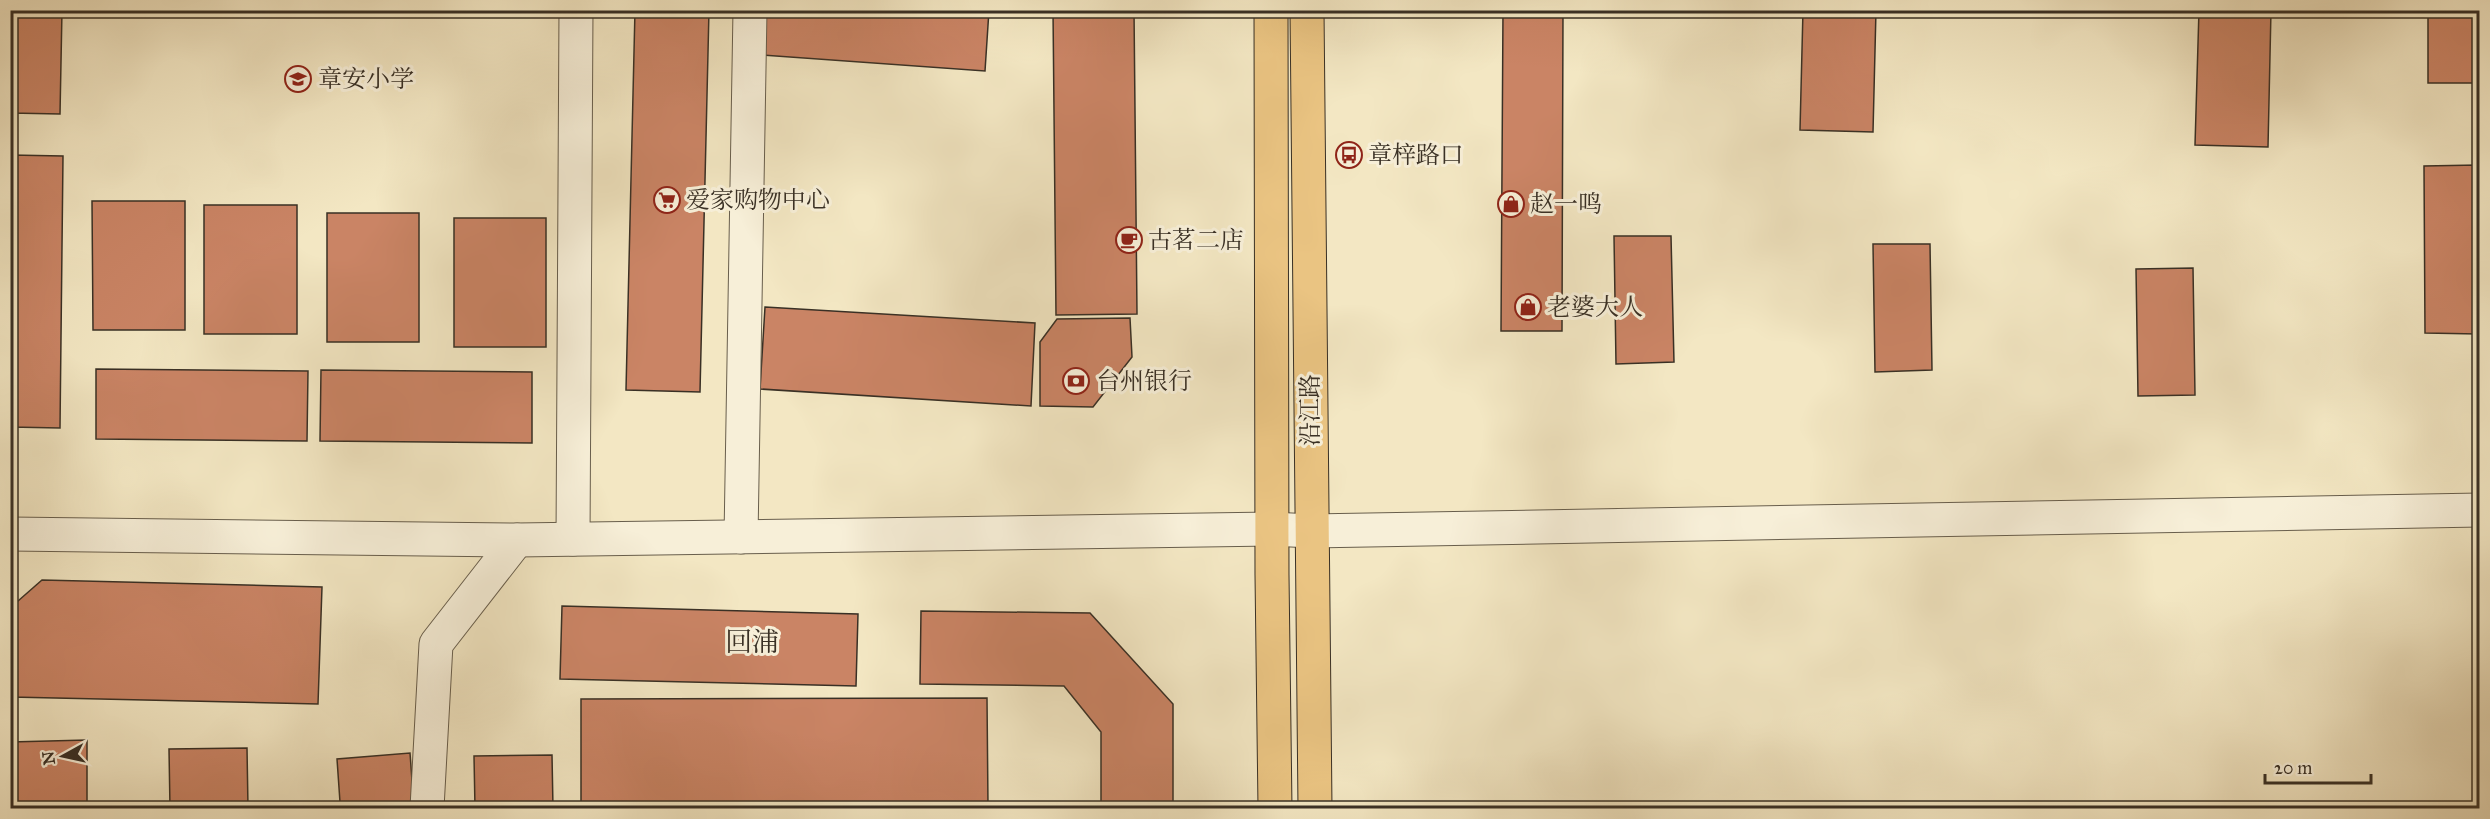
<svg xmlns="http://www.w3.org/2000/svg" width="2490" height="819" font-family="'IM FELL Great Primer','Noto Serif SC',serif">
<rect width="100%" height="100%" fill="#f3e7c3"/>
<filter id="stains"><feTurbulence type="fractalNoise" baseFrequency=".00333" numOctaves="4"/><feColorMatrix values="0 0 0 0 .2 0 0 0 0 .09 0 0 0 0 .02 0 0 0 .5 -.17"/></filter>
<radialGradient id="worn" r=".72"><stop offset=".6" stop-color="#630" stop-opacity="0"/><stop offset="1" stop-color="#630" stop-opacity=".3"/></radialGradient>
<!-- building -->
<g fill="#ca8465" stroke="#393025" stroke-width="1.5">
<path d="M10,10H62L60,114L10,113Z"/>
<path d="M635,10H709L700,392L626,390Z"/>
<path d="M763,10H989L985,71L761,55Z"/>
<path d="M1053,10H1134L1137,314L1056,315Z"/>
<path d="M1503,10H1563L1562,331H1501Z"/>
<path d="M1803,10H1876L1873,132L1800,130Z"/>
<path d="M2199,10H2271L2268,147L2195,145Z"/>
<rect x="2428" y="10" width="52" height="73"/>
<path d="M10,155L63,156L60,428L10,427Z"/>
<path d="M2478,165V334L2425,333L2424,166Z"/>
<path d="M92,201H185V330H93Z"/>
<rect x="204" y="205" width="93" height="129"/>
<rect x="327" y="213" width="92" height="129"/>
<rect x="454" y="218" width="92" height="129"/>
<path d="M1614,236H1671L1674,362L1616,364Z"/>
<path d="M1873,244H1930L1932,370L1875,372Z"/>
<path d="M2193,268L2195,395L2138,396L2136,269Z"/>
<path d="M765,307L1035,323L1031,406L760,389Z"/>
<path d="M1130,318L1132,357L1093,407L1040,406V342L1057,319Z"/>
<path d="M96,369L308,371L307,441L96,439Z"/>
<path d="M321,370L532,372V443L320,441Z"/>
<path d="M42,580L322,587L318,704L11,697L10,608Z"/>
<path d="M562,606L858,614L856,686L560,679Z"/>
<path d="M921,611L1090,613L1173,704V808H1101V732L1064,686L920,684Z"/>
<path d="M987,698L988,806L925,805V808H581V699Z"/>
<path d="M87,740V808H10V742Z"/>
<path d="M247,748L248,808H170L169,749Z"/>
<path d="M410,753L414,808H323V804L340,802L337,759Z"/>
<path d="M552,755L553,808H475L474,756Z"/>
</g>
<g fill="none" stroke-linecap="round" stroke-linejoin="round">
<defs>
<g id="minor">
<path d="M741,537L750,10"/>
<path d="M573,539L576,10"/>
<path d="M427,808L436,644L517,540"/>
</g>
<path id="tertiary" d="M10,534L517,540L1272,529L1311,531L2480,510"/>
<g id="primary">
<path d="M1271,10L1272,575L1275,808"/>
<path d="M1307,10L1315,808"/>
</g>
</defs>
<!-- minor casing -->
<use href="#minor" stroke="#685e4c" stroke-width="35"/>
<!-- tertiary casing -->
<use href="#tertiary" stroke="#685e4c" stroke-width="35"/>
<!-- primary casing -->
<use href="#primary" stroke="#393025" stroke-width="35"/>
<!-- minor -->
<use href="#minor" stroke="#f7efd8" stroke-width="33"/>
<!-- tertiary -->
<use href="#tertiary" stroke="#f7efd8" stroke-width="33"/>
<!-- primary -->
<use href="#primary" stroke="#eac482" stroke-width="33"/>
</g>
<!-- icons -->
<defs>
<symbol id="school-ring" viewBox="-11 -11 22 22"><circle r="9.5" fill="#f7efd8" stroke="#8f2418" stroke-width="1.5"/><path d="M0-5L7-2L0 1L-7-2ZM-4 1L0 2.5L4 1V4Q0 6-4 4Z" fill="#8f2418"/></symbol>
<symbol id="bus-ring" viewBox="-11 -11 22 22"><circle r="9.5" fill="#f7efd8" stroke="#8f2418" stroke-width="1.5"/><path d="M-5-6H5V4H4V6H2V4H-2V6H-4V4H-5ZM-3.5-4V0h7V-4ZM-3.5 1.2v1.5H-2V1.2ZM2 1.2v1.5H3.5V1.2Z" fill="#8f2418"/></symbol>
<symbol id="supermarket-ring" viewBox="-11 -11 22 22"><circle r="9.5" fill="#f7efd8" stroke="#8f2418" stroke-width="1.5"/><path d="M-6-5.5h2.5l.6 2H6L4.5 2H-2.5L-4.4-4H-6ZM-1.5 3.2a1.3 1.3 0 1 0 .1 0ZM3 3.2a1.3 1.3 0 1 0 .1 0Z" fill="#8f2418"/></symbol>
<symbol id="shop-ring" viewBox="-11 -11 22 22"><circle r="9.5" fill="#f7efd8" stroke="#8f2418" stroke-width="1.5"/><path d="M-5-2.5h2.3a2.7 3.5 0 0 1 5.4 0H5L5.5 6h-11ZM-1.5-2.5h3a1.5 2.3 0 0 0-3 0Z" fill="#8f2418"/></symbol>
<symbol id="cafe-ring" viewBox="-11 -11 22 22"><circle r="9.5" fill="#f7efd8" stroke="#8f2418" stroke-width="1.5"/><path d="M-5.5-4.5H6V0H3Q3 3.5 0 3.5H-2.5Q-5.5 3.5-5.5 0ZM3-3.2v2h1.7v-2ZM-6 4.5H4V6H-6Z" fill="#8f2418"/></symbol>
<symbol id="bank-ring" viewBox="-11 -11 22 22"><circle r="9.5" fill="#f7efd8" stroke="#8f2418" stroke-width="1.5"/><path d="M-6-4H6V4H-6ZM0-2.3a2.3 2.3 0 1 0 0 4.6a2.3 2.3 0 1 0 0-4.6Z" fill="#8f2418"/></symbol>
</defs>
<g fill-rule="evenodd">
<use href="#school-ring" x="283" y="64" width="30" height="30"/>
<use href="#bus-ring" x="1334" y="140" width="30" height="30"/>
<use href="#supermarket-ring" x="652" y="185" width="30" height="30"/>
<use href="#shop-ring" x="1496" y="189" width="30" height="30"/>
<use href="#cafe-ring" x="1114" y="225" width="30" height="30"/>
<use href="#shop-ring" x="1513" y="292" width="30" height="30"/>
<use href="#bank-ring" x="1061" y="366" width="30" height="30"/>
</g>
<g text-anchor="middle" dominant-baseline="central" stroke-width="6" stroke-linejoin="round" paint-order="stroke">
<!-- poi labels -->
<g font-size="24" fill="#393025" stroke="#f7efd8" text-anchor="start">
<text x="318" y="79">章安小学</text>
<text x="1368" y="155">章梓路口</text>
<text x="686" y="200">爱家购物中心</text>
<text x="1530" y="204">赵一鸣</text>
<text x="1148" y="240">古茗二店</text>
<text x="1547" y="307">老婆大人</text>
<text x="1096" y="381">台州银行</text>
</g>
<!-- street labels -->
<g font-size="24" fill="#393025" stroke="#f7efd8">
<text transform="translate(1310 410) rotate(-90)">沿江路</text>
</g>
<!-- quarter labels -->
<g font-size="27" fill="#393025" stroke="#f7efd8">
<text x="752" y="641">回浦</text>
</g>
</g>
<!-- margin -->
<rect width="2490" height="819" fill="none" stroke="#f3e7c3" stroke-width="36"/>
<rect x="12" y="12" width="2466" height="795" fill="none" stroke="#393025" stroke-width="3"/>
<rect x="18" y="18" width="2454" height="783" fill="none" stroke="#393025" stroke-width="1.5"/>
<!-- north arrow -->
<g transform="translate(63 756) rotate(262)" stroke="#f7efd8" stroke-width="4.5" paint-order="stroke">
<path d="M0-4.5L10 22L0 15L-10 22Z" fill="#393025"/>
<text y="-9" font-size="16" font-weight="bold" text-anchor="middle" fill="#393025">N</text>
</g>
<!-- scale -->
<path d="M2265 774v9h106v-9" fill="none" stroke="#393025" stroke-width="3"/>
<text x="2274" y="774" font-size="18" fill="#393025" stroke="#f7efd8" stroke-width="4.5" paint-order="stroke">20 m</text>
<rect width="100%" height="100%" filter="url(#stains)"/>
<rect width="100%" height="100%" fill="url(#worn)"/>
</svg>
